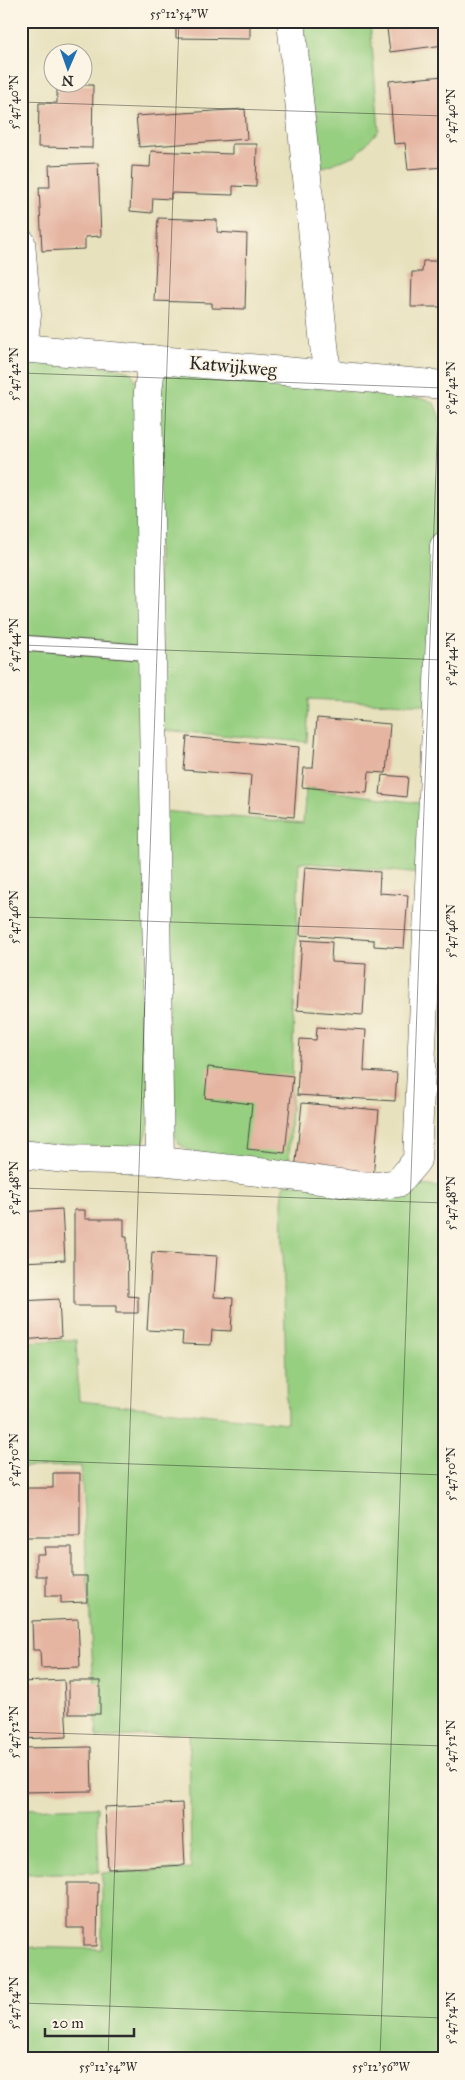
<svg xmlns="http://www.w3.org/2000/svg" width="465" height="2080" font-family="'IM FELL Great Primer',serif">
<rect width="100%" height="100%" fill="#fcf5e5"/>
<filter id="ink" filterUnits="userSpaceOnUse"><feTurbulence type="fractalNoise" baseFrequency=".02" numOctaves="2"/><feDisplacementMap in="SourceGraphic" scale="10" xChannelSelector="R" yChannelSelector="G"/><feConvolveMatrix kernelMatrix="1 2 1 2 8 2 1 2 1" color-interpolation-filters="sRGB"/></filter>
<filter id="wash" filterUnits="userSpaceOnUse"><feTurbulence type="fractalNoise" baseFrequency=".0096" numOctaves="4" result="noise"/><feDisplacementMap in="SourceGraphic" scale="20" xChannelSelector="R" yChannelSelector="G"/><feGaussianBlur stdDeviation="1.12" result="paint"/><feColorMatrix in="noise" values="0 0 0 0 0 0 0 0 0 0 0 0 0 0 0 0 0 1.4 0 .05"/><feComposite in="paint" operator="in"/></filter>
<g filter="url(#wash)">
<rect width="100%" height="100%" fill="#e7e1bd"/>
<!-- green -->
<g fill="#97cf81" stroke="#617d56">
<path d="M299,21H370L379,130L356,155L316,170Z"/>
<path d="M21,359L115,368L131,372L139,387L149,1126L144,1142L133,1148L21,1143Z"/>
<path d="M176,373L426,399L434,403L440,418L427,705L309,699L307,742L160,730L156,382L166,374Z"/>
<path d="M306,788L427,804L421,874L299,862L289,1167L192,1152L179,1144L172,1132L161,811L303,823Z"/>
<path d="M410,1183L444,1188V2059H21V1947L102,1949V1873L191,1869L189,1733L97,1738L81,1466L21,1467V1342L76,1340L79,1401L287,1423L282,1202L284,1184Z"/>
<path d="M97,1807L99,1872L21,1874V1809Z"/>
</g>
<g id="blocks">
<!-- building -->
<g fill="#e5b5a2">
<path d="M176,21H250V39L176,38Z"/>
<path d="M386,21H444V45L390,52Z"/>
<path d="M444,76V167L408,170L405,143L394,144L389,81Z"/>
<path d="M57,85H93L92,148L38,147L39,103H57Z"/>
<path d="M245,109L247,139L139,147L136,116Z"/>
<path d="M232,144H257L256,187L233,186V195L171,193V199L153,198L152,213L130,211L132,166L150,167L151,151L232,154Z"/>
<path d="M98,163L101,236L85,237V249L42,251L39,187H50L49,165Z"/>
<path d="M158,218L217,220V232L247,234L245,309L212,308V303L154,301Z"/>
<path d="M423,261H444V307H411L412,272H422Z"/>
<path d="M317,718L390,724L386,773L369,772L367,793L302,787L304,768H313Z"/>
<path d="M187,737L299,747L294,817L248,813L251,775L184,770Z"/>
<path d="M382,775L408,777L406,797L380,794Z"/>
<path d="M305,867L380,872L379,893L408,895L404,948L374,946V940L300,935Z"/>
<path d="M302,940L332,942L331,962L366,964L363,1015L297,1010Z"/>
<path d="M317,1027L366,1030L364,1071L397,1073L395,1101L297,1095L300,1039L316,1040Z"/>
<path d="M208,1067L293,1076L285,1153L247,1149L252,1104L205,1098Z"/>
<path d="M302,1103L379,1110L373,1178L295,1171Z"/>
<path d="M62,1209L65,1260L21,1262V1212Z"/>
<path d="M74,1210H85V1219H124V1237H127L128,1296L138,1297V1313H116V1306H74Z"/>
<path d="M152,1252L217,1256L214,1297L233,1298L231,1331L212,1330L211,1345L182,1344L183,1332L147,1330Z"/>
<path d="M59,1299L61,1337L21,1340V1301Z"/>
<path d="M53,1473H80V1537H21V1488H53Z"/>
<path d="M44,1547H72V1576H87V1602L61,1603V1596H46V1576H36V1554H45Z"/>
<path d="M78,1619L80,1667L41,1668L40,1650H33L32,1621Z"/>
<path d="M64,1680L67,1737L21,1739V1682Z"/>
<rect x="69" y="1681" width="31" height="33"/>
<path d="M91,1747L92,1791L21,1792V1748Z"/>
<path d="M182,1803L185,1865L108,1869L105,1807Z"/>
<path d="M67,1883H98L97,1946H84V1928H67Z"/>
</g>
</g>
</g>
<g filter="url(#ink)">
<use href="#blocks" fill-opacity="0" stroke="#474641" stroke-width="1"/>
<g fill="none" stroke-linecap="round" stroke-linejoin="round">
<defs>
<path id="lane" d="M21,643L152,653"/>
<g id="street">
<path d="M291,21L327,374"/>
<path d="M21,242L27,315L23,348"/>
<path d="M21,348L444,385"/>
<path d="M152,359L148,392L160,1161"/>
<path d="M21,1154L66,1159L160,1161L268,1173L369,1187L398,1183L417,1160L444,546"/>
</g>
</defs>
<!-- lane casing -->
<use href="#lane" stroke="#474641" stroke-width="17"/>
<!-- street casing -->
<use href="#street" stroke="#474641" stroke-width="29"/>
<!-- lane -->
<use href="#lane" stroke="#fff" stroke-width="15"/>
<!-- street -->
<use href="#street" stroke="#fff" stroke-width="28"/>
</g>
</g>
<!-- ticks -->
<path fill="none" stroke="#2b2b2b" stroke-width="1" stroke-opacity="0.45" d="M21,102L444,116M21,373L444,388M21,645L444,660M21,917L444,931M21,1188L444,1203M21,1460L444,1475M21,1732L444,1746M21,2003L444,2018M108,2059L179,21M380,2059L444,242"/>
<g text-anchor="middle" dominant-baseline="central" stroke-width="4" stroke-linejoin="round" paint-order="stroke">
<!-- street labels -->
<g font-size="19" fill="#2b2b2b" stroke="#fcf5e5">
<text transform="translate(233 366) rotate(5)">Katwijkweg</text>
</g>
</g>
<!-- margin -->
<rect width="465" height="2080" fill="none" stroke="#fcf5e5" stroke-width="55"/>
<!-- north arrow -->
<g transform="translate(68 68) rotate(182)"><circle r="24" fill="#fcf5e5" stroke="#a8a49b"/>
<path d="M0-4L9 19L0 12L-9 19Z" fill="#1f6fb2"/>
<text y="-8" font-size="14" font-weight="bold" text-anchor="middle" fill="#2b2b2b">N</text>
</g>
<!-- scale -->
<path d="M45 2028v8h89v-8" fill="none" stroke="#2b2b2b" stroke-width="2.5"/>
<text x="52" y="2028" font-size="15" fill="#2b2b2b" stroke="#fcf5e5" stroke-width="4" paint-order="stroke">20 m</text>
<rect x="28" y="28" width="410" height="2024" fill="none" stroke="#2b2b2b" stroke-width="2"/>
<g font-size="12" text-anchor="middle" fill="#2b2b2b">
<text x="179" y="18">55°12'54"W</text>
<text transform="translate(14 102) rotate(-90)" y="4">5°47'40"N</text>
<text transform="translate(451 116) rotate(-90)" y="4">5°47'40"N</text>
<text transform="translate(14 374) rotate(-90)" y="4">5°47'42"N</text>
<text transform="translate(451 388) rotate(-90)" y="4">5°47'42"N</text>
<text transform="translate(14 645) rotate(-90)" y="4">5°47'44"N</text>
<text transform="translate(451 659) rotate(-90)" y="4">5°47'44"N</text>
<text transform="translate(14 917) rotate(-90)" y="4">5°47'46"N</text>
<text transform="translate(451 931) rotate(-90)" y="4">5°47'46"N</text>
<text transform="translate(14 1188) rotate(-90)" y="4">5°47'48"N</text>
<text transform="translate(451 1203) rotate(-90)" y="4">5°47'48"N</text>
<text transform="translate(14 1460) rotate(-90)" y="4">5°47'50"N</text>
<text transform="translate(451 1474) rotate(-90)" y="4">5°47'50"N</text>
<text transform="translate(14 1732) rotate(-90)" y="4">5°47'52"N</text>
<text transform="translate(451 1746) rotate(-90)" y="4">5°47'52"N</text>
<text transform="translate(14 2003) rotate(-90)" y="4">5°47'54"N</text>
<text transform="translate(451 2018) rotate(-90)" y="4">5°47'54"N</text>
<text x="108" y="2071">55°12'54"W</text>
<text x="381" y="2071">55°12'56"W</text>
</g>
</svg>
